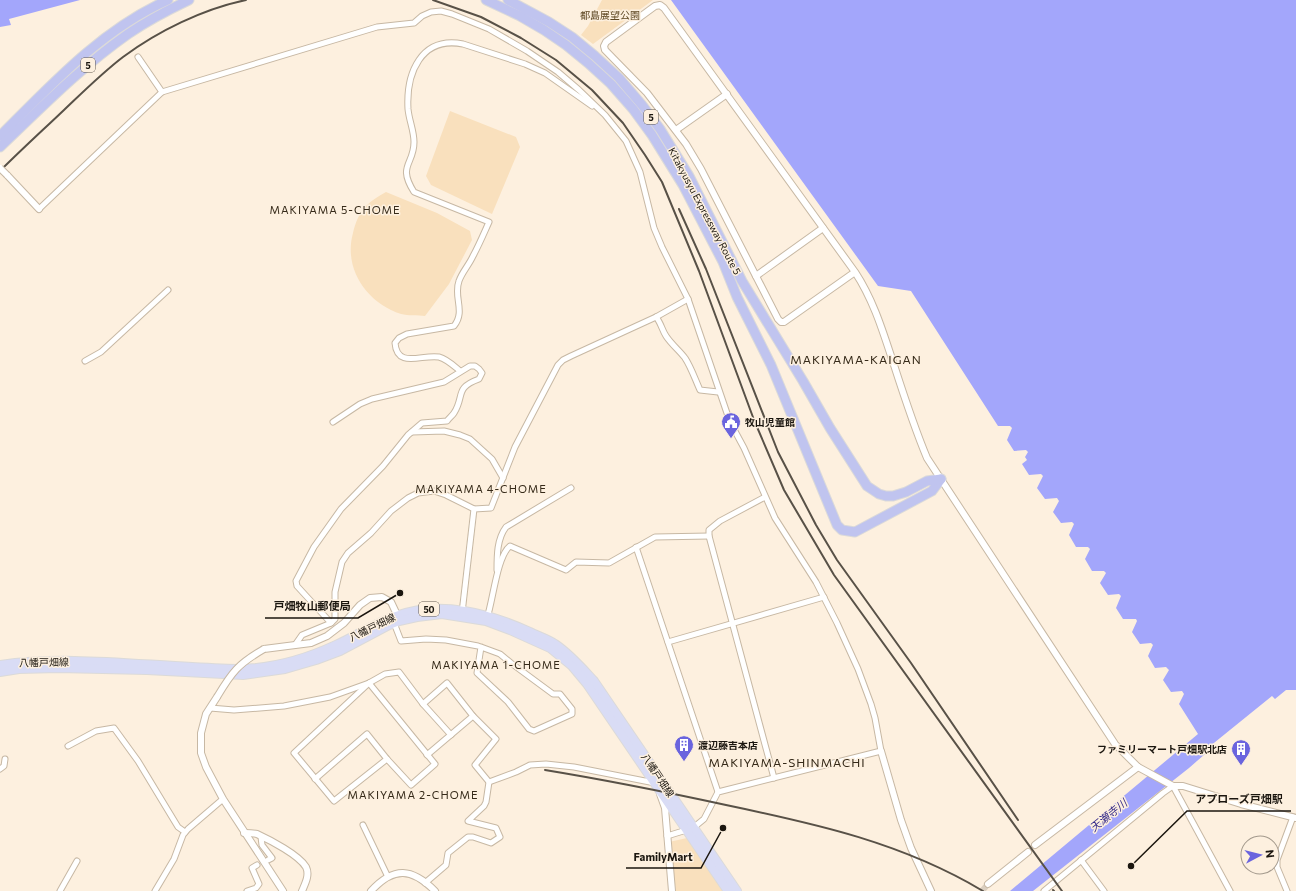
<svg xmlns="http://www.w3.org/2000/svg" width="1296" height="891" font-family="Commissioner,'Noto Sans JP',sans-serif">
<rect width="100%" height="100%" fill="#fdf0df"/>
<!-- green -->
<g fill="#f9e0bd">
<path d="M602,0H653L593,44L581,35L588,26Z"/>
<path d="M450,111L516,137L520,147L492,214L431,185L426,176Z"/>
<path d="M386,192L437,213L470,231L472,240L449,284L425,316C418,315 408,316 401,314C367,303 343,269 353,233C355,224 359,213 366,206C372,200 379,196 386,192Z"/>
<path d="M687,838L724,891H676L669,842Z"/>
</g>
<!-- water -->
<g fill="#a3a6fb">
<path d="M0,0H80L9,19L11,25L0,27Z"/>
<path d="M671,0H1296V690H1286L1275,699L1272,696L1204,751L1205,754L1189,768L1033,891H1010L1198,734L1179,704L1184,694L1182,691L1171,692L1163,680L1169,670L1166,667L1155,668L1148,656L1153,645L1151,643L1140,644L1132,632L1137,621L1136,619H1123L1116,608L1121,596L1119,594L1108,595L1100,583L1106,573L1104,571H1092L1085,559L1090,549L1088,547H1076L1069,535L1074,524L1072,522L1061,523L1053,512L1059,501L1057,498L1045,499L1037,488L1043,476L1041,474L1029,475L1022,464L1027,460L1025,457L1028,452L1026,450L1014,451L1007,440L1012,428L1010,426H998L911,291L878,286Z"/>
</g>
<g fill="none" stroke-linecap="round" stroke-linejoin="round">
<!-- tertiary-tunnel -->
<path stroke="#dbcfc0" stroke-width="6" stroke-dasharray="6 3" stroke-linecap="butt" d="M982,891L988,884"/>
<defs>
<g id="minor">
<path d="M138,57L162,92"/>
<path d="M39,209L162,92L377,27L414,23L422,16L431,12L441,11L452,14L489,29L527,51L558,72L579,90L605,115L626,141L640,172L654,228L662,247L688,299L730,422L744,448L775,518L816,582L837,623L858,669L871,704L875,718L881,751L718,792L704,819L693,828L667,836"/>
<path d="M656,317C661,323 662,330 666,336C672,345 679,350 685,358C691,367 695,379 700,390L718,392"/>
<path d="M85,361L101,352L168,290"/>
<path d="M460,371C454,366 447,359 439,357C422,354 397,369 395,343L399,338L407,334L454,326C466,311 453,297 459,281C462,272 469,265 473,256C479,245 484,233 489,222L414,192C397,165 414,165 414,142C414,131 409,120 408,109C406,73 421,36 463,44L525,64L545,73L592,106"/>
<path d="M412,432L444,431L460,435L470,439L492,459L503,478"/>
<path d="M765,497L720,521L709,530V536L774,778"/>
<path d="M636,547L718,792"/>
<path d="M497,570C497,555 497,539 506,527L571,488"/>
<path d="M462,613L474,509"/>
<path d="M487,618C493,601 497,556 510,546L566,570L576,562L609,563L655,537L709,536"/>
<path d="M331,623L297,586L296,581L314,547L341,509L383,466L408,435L422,423L447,421C449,418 452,416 454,413C465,396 454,388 479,379L482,373L479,369L475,366H470L444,382L372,399L360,404L333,422"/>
<path d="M394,623L401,641L426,639L446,640L478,646L481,647L500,654L511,663L553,694H560L572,709V714L534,731L529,729L508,702L477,673L481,647"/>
<path d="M668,642L824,597"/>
<path d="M295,645L302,635L331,623L335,619V592L342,562L348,553L371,533L391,511L408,498L418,493L434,491L446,495L474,509L491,508L515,447L558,365L563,360L571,356L656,317L688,299"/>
<path d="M369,683L435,764L411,785L387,759L334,801L294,753Z"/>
<path d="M210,708L234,710L284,706L330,697L369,683L385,674L399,672L423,704"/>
<path d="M451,735L423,704L447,683L473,716"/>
<path d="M68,746L96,731L114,728L138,761L178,827L185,832"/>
<path d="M0,769L4,766L5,759"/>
<path d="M315,779L367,734L387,759"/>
<path d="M489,782L516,772L530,765L546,764L574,767L655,783"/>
<path d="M363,825L388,877"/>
<path d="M261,837L262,845L272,858L268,860"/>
<path d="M1081,860L1104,891"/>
<path d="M425,883L446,865L448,853L468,837H473L491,843L500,837L496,828L468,821L484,806L486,802L489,782L475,765L496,739L473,716L427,755"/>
<path d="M60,891L77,861"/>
<path d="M155,891L174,859L183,835L188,829L223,799"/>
<path d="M247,891L256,888L259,884L252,868L257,865"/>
<path d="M1044,891L1163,793L1173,786L1230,891"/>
<path d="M1287,891L1277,867V860L1293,817"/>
</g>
<g id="tertiary">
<path d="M676,130L727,94"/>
<path d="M7,175L39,209"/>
<path d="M855,272L784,322H781L778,319L701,169L686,144L647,93L605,50L604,46L606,42L655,6L660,5L664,8L855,272C874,301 883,332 894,365C904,396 914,427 927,458L1115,744L1138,767L1173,786H1183L1241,804L1296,818"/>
<path d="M756,276L823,228"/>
<path d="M264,649L311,643L327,636L344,623L360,605L370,598L382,597L391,602L399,619"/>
<path d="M217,697L206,714L201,733V753L206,767L223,799L283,891"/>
<path d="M881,751L901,820L911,848L931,891"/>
<path d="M660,794L665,808L672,891"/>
<path d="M244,833C249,833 253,833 257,834C270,840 299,855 306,867C310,875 305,884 302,891"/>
<path d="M1035,845L1138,767"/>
<path d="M988,884L1028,852"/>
<path d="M371,891C394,866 412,868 435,891"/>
</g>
<g id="primary">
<path d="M0,665C61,656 130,664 192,667C209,668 226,669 242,669C274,668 308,658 336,645C356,636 375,623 396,616C441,600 488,613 530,632C538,636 548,639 555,644C570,654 582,668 594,681L737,891"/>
<path d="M0,672L19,669L58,668L147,670L243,675L285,669L316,660L340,651L389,625L399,621L417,617L442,614L486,621L510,630L550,648L572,666L587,684L728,891"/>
</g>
<g id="motorway">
<path d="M486,0L520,16L544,30L566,45L588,63L611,84L633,109L652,135L683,185L723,262L737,297L771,365L837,525L842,530L855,532L932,491L941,479"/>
<path d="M508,0L549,22L572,37L595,56L619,78L642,105L660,129L689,176L742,281L803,381L830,428L867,486L879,494L886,496H893L906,492L927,481L941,479"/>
<path d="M0,136C51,85 101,30 168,0"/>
<path d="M0,147C41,108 81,67 128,34C147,21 168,10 189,0"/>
</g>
</defs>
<!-- minor casing -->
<use href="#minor" stroke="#c7b8a4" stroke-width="7"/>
<!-- tertiary casing -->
<use href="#tertiary" stroke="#c7b8a4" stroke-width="8"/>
<!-- primary casing -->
<use href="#primary" stroke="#dbdad9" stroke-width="10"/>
<!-- motorway casing -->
<use href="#motorway" stroke="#dbdad9" stroke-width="11"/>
<!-- minor -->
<use href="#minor" stroke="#fff" stroke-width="5"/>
<!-- tertiary -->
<use href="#tertiary" stroke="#fff" stroke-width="6"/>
<!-- primary -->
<use href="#primary" stroke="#d9dcf5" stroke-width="8"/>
<!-- motorway -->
<use href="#motorway" stroke="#c0c4ef" stroke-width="9"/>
<!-- rail -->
<g stroke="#585147" stroke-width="2">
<path d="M433,0L481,17L521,38L556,60L592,90L623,123L645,155L662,182L699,271L754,420L784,490L834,575L1062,891"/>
<path d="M0,171C21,150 43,130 64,110C83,92 102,73 123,57C158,31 203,9 246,0"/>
<path d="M679,209L706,269L778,452L816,525L837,560L911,663L1018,820"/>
<path d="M545,770C606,780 666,792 726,805C817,824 903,843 983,891"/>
<path d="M1053,890L1054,891"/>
</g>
<defs>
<g id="tertiary-bridge">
<path d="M0,168L7,175"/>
<path d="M217,697C232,672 238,664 264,649"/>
</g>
</defs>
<!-- tertiary-bridge casing -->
<use href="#tertiary-bridge" stroke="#c7b8a4" stroke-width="8" stroke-linecap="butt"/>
<!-- tertiary-bridge -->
<use href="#tertiary-bridge" stroke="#fff" stroke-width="6"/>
</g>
<!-- icons -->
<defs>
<symbol id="civic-pin" viewBox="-11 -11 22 30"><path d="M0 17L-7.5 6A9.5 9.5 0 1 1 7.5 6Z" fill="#6a64de" stroke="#fdf0df"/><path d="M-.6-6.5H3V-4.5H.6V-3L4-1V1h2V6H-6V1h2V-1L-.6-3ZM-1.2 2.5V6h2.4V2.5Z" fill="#fff"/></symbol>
<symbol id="building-pin" viewBox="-11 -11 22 30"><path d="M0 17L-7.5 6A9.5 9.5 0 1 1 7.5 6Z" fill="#6a64de" stroke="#fdf0df"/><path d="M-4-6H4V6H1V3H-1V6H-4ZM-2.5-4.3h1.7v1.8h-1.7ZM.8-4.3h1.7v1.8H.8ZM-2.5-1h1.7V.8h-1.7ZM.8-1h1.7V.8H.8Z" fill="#fff"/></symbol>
</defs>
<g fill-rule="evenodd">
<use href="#civic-pin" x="720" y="411" width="22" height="30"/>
<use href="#building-pin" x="673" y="734" width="22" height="30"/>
<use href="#building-pin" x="1230" y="738" width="22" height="30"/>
</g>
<g text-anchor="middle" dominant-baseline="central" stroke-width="3" stroke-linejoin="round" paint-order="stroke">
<!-- shield labels -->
<g fill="#fdf0df" stroke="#5f574d" stroke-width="1">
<rect x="81" y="58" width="14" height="14" rx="3"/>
<rect x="644" y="110" width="14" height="14" rx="3"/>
<rect x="419" y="602" width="20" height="14" rx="3"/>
</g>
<g font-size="9" font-weight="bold" fill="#1b160f">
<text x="88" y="65">5</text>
<text x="651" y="117">5</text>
<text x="429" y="609">50</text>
</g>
<!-- park labels -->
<g font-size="10" fill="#5e4723" stroke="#fdf0df">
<text x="610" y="15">都島展望公園</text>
</g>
<!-- street labels -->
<g font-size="10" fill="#1b160f" stroke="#fdf0df">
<text transform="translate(705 211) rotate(62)">Kitakyusyu Expressway Route 5</text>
<text transform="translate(372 627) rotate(-26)">八幡戸畑線</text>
<text transform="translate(44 662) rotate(-1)">八幡戸畑線</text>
<text transform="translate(658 775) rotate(56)">八幡戸畑線</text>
</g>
<!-- poi labels -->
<g font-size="10" font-weight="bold" fill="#1b160f" stroke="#fdf0df" text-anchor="start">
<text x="745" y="422">牧山児童館</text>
<text x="698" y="745">渡辺藤吉本店</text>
<text x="1227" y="749" text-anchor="end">ファミリーマート戸畑駅北店</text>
</g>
<!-- neighbourhood labels -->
<g font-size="11" letter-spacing="1" fill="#362a19" stroke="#fdf0df">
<text x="335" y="209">MAKIYAMA 5-CHOME</text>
<text x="481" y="488">MAKIYAMA 4-CHOME</text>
<text x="496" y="664">MAKIYAMA 1-CHOME</text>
<text x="413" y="794">MAKIYAMA 2-CHOME</text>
</g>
<!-- water labels -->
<g font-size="11" font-style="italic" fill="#372c8a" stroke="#fdf0df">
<text transform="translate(1108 815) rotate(-39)">天瀬寺川</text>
</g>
<!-- quarter labels -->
<g font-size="12" letter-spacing="1" fill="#362a19" stroke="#fdf0df">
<text x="856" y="359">MAKIYAMA-KAIGAN</text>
<text x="787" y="762">MAKIYAMA-SHINMACHI</text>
</g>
</g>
<!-- callouts -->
<path fill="none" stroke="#1b160f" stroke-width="1.5" d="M400 593L358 618H265M1131 866L1187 811H1291M723 828L701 868H626"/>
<g fill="#1b160f" stroke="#fdf0df" stroke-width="1.5">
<circle cx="400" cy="593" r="4"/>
<circle cx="1131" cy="866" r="4"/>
<circle cx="723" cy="828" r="4"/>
</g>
<g font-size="11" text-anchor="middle" font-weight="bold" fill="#1b160f" stroke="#fdf0df" stroke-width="3" stroke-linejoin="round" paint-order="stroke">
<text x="312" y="610">戸畑牧山郵便局</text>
<text x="1239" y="803">アプローズ戸畑駅</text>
<text x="663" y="861">FamilyMart</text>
</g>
<!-- north arrow -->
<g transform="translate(1260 855) rotate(83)"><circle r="19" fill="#fdf0df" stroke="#a3998c"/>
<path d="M0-3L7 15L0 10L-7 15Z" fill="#6a64de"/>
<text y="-6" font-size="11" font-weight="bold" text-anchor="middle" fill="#1b160f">N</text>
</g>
</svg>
